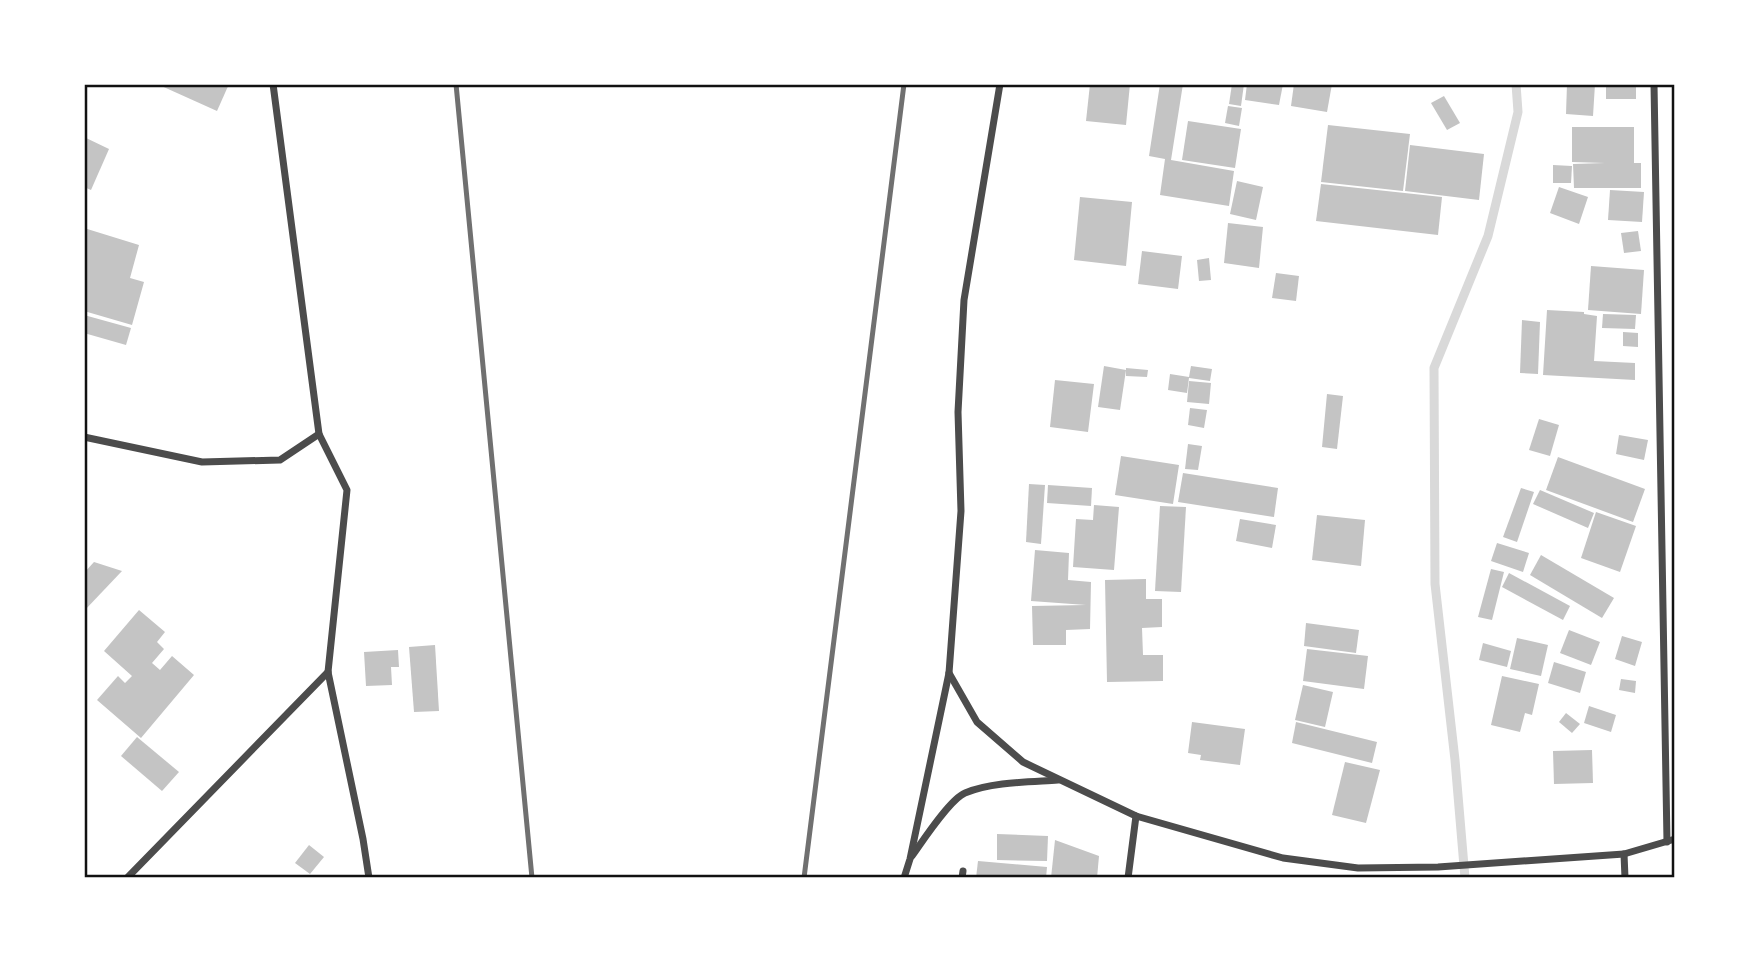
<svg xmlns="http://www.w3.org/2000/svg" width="1759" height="962" font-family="Jost,sans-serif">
<rect width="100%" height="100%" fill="#fff"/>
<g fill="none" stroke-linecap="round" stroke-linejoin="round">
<!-- stream -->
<path stroke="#d9d9d9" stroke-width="9" d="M1465,878L1455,760L1435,584L1434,368L1488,236L1518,112L1516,84"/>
</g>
<!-- building -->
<g fill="#c4c4c4">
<path d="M157,84H229L217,111Z"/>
<path d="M1090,84H1130L1126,125L1086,121Z"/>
<path d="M1160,84H1183L1171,160L1234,171L1229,206L1160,195L1165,159L1149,156Z"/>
<path d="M1232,84H1244L1241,106L1229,104Z"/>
<path d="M1247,84H1283L1279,105L1245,100Z"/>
<path d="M1294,84H1332L1327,112L1291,106Z"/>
<path d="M1567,84H1595L1593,116L1566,114Z"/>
<rect x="1606" y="84" width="30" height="15"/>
<path d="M1444,96L1460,123L1447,130L1431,103Z"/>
<path d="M1228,106L1242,108L1239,126L1225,123Z"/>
<path d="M1188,121L1241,129L1235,168L1182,160Z"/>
<path d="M1328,125L1410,134L1403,191L1321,182Z"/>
<path d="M1572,127H1634V163H1641V188H1574L1573,164L1605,163L1572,162Z"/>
<path d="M84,137L109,149L91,190L84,187Z"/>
<path d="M1410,145L1484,154L1479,200L1405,191Z"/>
<path d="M1553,165L1572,166L1571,183H1553Z"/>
<path d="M1237,181L1263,187L1256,220L1230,214Z"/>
<path d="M1321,184L1442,197L1438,235L1316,221Z"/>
<path d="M1559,187L1588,197L1579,224L1550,213Z"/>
<path d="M1610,190L1644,192L1642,222L1608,220Z"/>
<path d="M1080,197L1132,202L1126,266L1074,260Z"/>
<path d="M1228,223L1263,227L1259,268L1224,263Z"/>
<path d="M84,228L139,245L130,278L144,282L132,325L84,311Z"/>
<path d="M1638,231L1641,251L1624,253L1621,233Z"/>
<path d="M1142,251L1182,256L1178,289L1138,284Z"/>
<path d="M1209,258L1211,280L1199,281L1197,260Z"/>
<path d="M1591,266L1644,270L1641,314L1588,310Z"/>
<path d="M1276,273L1299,276L1296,301L1272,298Z"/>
<path d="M1547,310L1584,312V314L1597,316L1594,361L1635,363V380L1543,375Z"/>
<path d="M1603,314L1636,315L1635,329L1602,328Z"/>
<path d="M84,315L131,328L126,345L84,333Z"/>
<path d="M1522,320L1540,322L1538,374L1520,373Z"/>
<path d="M1623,332L1638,333V347L1623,346Z"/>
<path d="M1104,366L1126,370L1120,410L1098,407Z"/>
<path d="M1191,366L1212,369L1210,381L1189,378L1187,393L1168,390L1170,374L1189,377Z"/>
<path d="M1126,368L1148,370L1147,377L1126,376Z"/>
<path d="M1055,380L1094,384L1088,432L1050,427Z"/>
<path d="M1189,381L1211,383L1209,404L1187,402Z"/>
<path d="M1327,394L1343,396L1337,449L1322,447Z"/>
<path d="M1190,408L1207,410L1204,428L1188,425Z"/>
<path d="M1539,419L1559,425L1550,456L1529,450Z"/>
<path d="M1619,435L1648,440L1644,460L1616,454Z"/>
<path d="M1188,444L1202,446L1198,470L1185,469Z"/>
<path d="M1121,456L1179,465L1173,504L1115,495Z"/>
<path d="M1558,457L1645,489L1633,522L1546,490Z"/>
<path d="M1183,473L1278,488L1274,517L1178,502Z"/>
<path d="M1029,484L1045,485L1041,544L1026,542Z"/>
<path d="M1048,485L1092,488L1091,506L1047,503Z"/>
<path d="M1521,488L1534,492L1517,542L1503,537Z"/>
<path d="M1540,490L1594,513L1588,528L1533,504Z"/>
<path d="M1094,505L1119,507L1114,570L1073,567L1076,519L1093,520Z"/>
<path d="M1160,506L1186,507L1181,592L1155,591Z"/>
<path d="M1596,512L1636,526L1620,572L1581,558Z"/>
<path d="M1317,515L1365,520L1361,566L1312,560Z"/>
<path d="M1240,519L1276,525L1272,548L1236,541Z"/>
<path d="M1497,543L1529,553L1523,572L1491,561Z"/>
<path d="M1035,550L1069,553L1068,580L1091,582L1090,629L1066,630V645H1033L1032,606L1086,605L1031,601Z"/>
<path d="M1541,555L1614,598L1602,618L1530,575Z"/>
<path d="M94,562L122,571L84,611V573Z"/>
<path d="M1491,569L1504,572L1492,620L1478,617Z"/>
<path d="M1509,573L1570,606L1563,620L1502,587Z"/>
<path d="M1146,579V599H1162V627L1142,628L1143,655H1163V681L1107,682L1105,580Z"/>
<path d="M139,610L165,632L157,642L164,649L152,663L160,670L172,656L194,675L141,738L97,700L118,676L125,683L132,676L104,651Z"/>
<path d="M1306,623L1359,630L1356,653L1304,646Z"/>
<path d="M1569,630L1600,642L1591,665L1560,653Z"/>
<path d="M1622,636L1642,642L1635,666L1615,659Z"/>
<path d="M1517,638L1548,645L1541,676L1510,669Z"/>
<path d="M1483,643L1511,651L1507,667L1479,660Z"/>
<path d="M435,645L439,711L414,712L409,647Z"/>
<path d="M1307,649L1368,656L1364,689L1303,681Z"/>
<path d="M398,650L399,667H391L392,685L366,686L364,652Z"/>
<path d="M1554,662L1586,672L1580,693L1548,683Z"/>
<path d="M1502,676L1539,684L1532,715L1525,713L1520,732L1491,725Z"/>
<path d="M1621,679L1636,681L1635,693L1619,690Z"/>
<path d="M1303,685L1333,692L1325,727L1295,720Z"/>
<path d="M1589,706L1616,715L1611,732L1584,723Z"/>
<path d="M1566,713L1580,724L1572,733L1559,722Z"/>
<path d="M1192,722L1245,729L1240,765L1200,760L1201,755L1188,753Z"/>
<path d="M1296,722L1377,742L1372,763L1292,743Z"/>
<path d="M137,737L179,772L162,791L121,756Z"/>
<path d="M1592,750L1593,783L1554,784L1553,751Z"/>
<path d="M1345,762L1380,770L1366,823L1332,815Z"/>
<path d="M997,834L1048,836L1047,861L997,860Z"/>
<path d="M1055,840L1099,856L1097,878H1051Z"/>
<path d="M309,845L324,857L310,874L295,863Z"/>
<path d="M978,861L1047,867L1046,878H976Z"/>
</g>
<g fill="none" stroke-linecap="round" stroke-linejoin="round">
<!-- minor -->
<g stroke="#4c4c4c" stroke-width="7">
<path d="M273,84L319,434L347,490L328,672L363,839L369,878"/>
<path d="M1654,84L1667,842"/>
<path d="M84,437L202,462L280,460L319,434"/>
<path d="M949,673L977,722L1023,762L1136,816L1283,858L1358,868L1438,867L1624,854L1675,839"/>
<path d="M1624,854L1625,878"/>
<path d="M912,856C922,842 950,799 965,793C992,782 1029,782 1058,780"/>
<path d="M127,878L328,672"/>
<path d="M904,878L910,859L949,673L961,511L958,412L964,300L1000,84"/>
<path d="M962,878L963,871"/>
<path d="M1128,878L1136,816"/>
</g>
<!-- rail -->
<g stroke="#707070" stroke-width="5">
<path d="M456,84L532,878"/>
<path d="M804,878L904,84"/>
</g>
</g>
<!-- border -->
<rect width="1759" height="962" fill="none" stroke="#ffffff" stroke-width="172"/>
<rect x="86" y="86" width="1587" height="790" fill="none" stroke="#111" stroke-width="2.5"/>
</svg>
